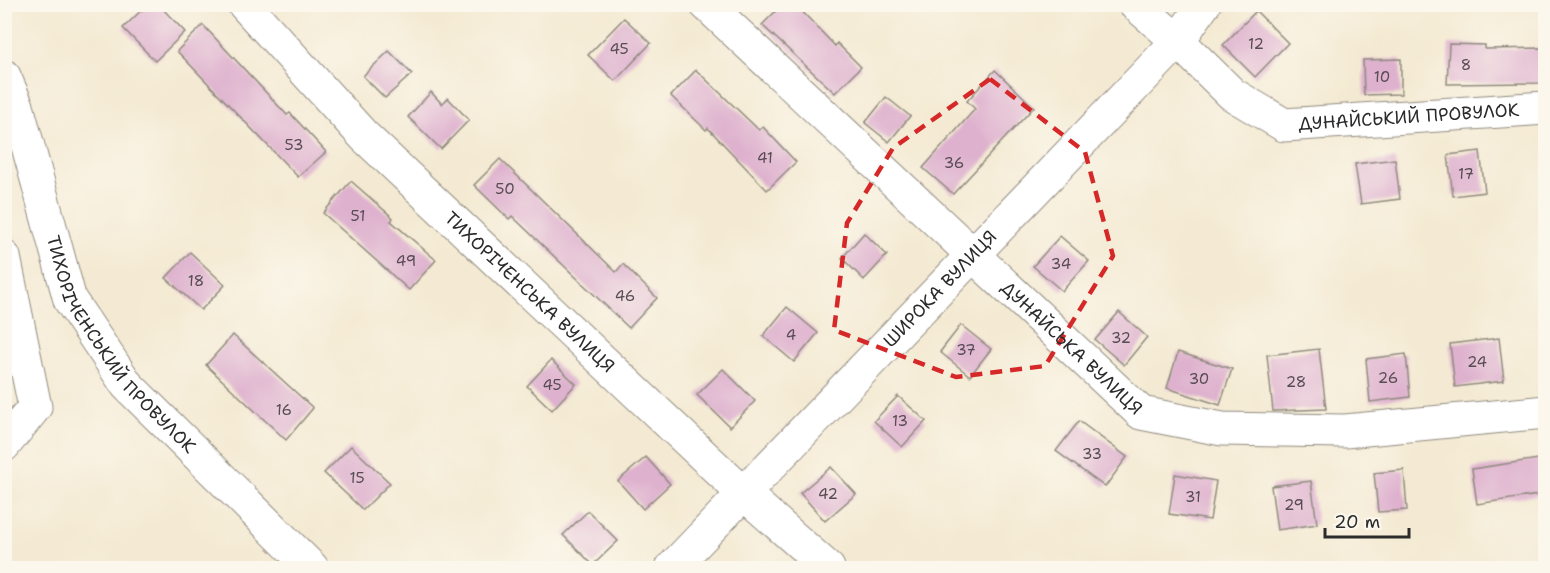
<svg xmlns="http://www.w3.org/2000/svg" width="1550" height="573" font-family="'Shantell Sans',sans-serif">
<rect width="100%" height="100%" fill="#fbf7ec"/>
<filter id="ink" filterUnits="userSpaceOnUse"><feTurbulence type="fractalNoise" baseFrequency=".0167" numOctaves="2"/><feDisplacementMap in="SourceGraphic" scale="12" xChannelSelector="R" yChannelSelector="G"/><feConvolveMatrix kernelMatrix="1 2 1 2 8 2 1 2 1" color-interpolation-filters="sRGB"/></filter>
<filter id="wash" filterUnits="userSpaceOnUse"><feTurbulence type="fractalNoise" baseFrequency=".008" numOctaves="4" result="noise"/><feDisplacementMap in="SourceGraphic" scale="24" xChannelSelector="R" yChannelSelector="G"/><feGaussianBlur stdDeviation="1.35" result="paint"/><feColorMatrix in="noise" values="0 0 0 0 0 0 0 0 0 0 0 0 0 0 0 0 0 1.4 0 .05"/><feComposite in="paint" operator="in"/></filter>
<g filter="url(#wash)">
<rect width="100%" height="100%" fill="#f4ead3"/>
<g id="blocks">
<!-- building -->
<g fill="#deb1ce">
<path d="M148,4H158L185,32L155,61L123,28Z"/>
<path d="M783,4H795L835,46L837,43L861,67L835,93L762,25Z"/>
<path d="M1256,11L1288,43L1255,77L1223,45Z"/>
<path d="M624,18L651,43L615,81L588,55Z"/>
<path d="M203,25L287,115L290,113L326,152L298,177L177,51Z"/>
<path d="M1449,44L1485,45V49L1545,48V83L1447,84Z"/>
<path d="M389,51L412,74L385,98L363,76Z"/>
<path d="M1401,59V94L1364,95L1363,60Z"/>
<path d="M696,70L759,130L763,127L796,162L767,190L708,128L706,130L671,96Z"/>
<path d="M995,70L1034,107L953,194L923,168L975,109L967,101Z"/>
<path d="M431,92L442,104L448,98L469,120L441,149L408,117Z"/>
<path d="M886,97L910,116L889,142L865,123Z"/>
<path d="M1480,151L1485,192L1453,196L1448,155Z"/>
<path d="M500,159L616,272L623,264L657,298L629,328L512,216L509,219L474,185Z"/>
<path d="M1395,159L1400,199L1361,204L1355,164Z"/>
<path d="M351,181L393,218L391,221L436,260L409,290L323,213Z"/>
<path d="M864,233L887,255L864,280L842,258Z"/>
<path d="M1060,236L1089,261L1062,291L1033,266Z"/>
<path d="M190,252L225,285L201,310L166,278Z"/>
<path d="M787,307L818,333L794,362L763,336Z"/>
<path d="M1119,312L1147,337L1124,365L1095,340Z"/>
<path d="M961,325L991,349L970,376L940,352Z"/>
<path d="M233,335L313,408L286,440L206,365Z"/>
<path d="M1499,338L1504,381L1455,387L1450,344Z"/>
<path d="M1319,349L1326,409L1273,411L1267,355Z"/>
<path d="M1178,352L1232,369L1220,405L1167,388Z"/>
<path d="M1406,354L1410,397L1370,402L1366,359Z"/>
<path d="M551,360L576,384L552,410L527,386Z"/>
<path d="M723,369L755,401L730,427L697,395Z"/>
<path d="M898,396L926,421L902,447L874,421Z"/>
<path d="M1079,421L1127,457L1105,487L1056,451Z"/>
<path d="M351,446L390,483L363,510L324,473Z"/>
<path d="M646,457L670,484L643,509L618,481Z"/>
<path d="M1545,458V494L1477,504L1472,469Z"/>
<path d="M831,467L856,494L825,521L800,493Z"/>
<path d="M1404,470L1407,510L1378,512L1374,473Z"/>
<path d="M1175,474L1216,481L1210,520L1169,514Z"/>
<path d="M1311,481L1317,524L1277,530L1271,486Z"/>
<path d="M588,511L618,541L593,565L563,535Z"/>
</g>
</g>
</g>
<g filter="url(#ink)">
<use href="#blocks" fill-opacity="0" stroke="#908a7f" stroke-width="1.5"/>
<g fill="none" stroke-linecap="round" stroke-linejoin="round">
<defs>
<g id="minor">
<path id="s1" d="M244,4L364,136L743,493L828,568"/>
<path id="s2" d="M706,4L1141,413L1222,429L1345,431L1546,412"/>
<path id="s3" d="M1135,4L1178,41L1232,94L1284,125L1546,108"/>
<path id="s4" d="M4,76L17,106L70,300L127,385L312,568"/>
<path d="M4,257L35,407L4,445"/>
<path id="s5" d="M672,568L1178,41L1204,4"/>
</g>
</defs>
<!-- minor casing -->
<use href="#minor" stroke="#908a7f" stroke-width="35"/>
<!-- minor -->
<use href="#minor" stroke="#fff" stroke-width="33"/>
</g>
</g>
<!-- marked area -->
<path fill="none" stroke="#d62828" stroke-width="4.5" stroke-dasharray="12 8" stroke-linejoin="round" d="M990,79L1085,152L1113,256L1045,366L956,377L834,330L847,223L893,148Z"/>
<g text-anchor="middle" dominant-baseline="central" stroke-width="5" stroke-linejoin="round" paint-order="stroke">
<!-- number labels -->
<g font-size="15" fill="#584c54">
<text x="1256" y="44">12</text>
<text x="619" y="49">45</text>
<text x="1466" y="65">8</text>
<text x="1382" y="77">10</text>
<text x="294" y="145">53</text>
<text x="765" y="158">41</text>
<text x="954" y="163">36</text>
<text x="1466" y="174">17</text>
<text x="505" y="189">50</text>
<text x="358" y="216">51</text>
<text x="406" y="261">49</text>
<text x="1061" y="264">34</text>
<text x="196" y="281">18</text>
<text x="625" y="296">46</text>
<text x="791" y="335">4</text>
<text x="1121" y="338">32</text>
<text x="966" y="350">37</text>
<text x="1477" y="362">24</text>
<text x="1388" y="378">26</text>
<text x="1199" y="379">30</text>
<text x="1296" y="382">28</text>
<text x="552" y="385">45</text>
<text x="284" y="410">16</text>
<text x="900" y="421">13</text>
<text x="1092" y="454">33</text>
<text x="357" y="478">15</text>
<text x="828" y="494">42</text>
<text x="1193" y="497">31</text>
<text x="1294" y="505">29</text>
</g>
<!-- street labels -->
<g font-size="18" fill="#2b2b2b" stroke="#fbf7ec">
<text stroke="none"><textPath href="#s3" startOffset="318">ДУНАЙСЬКИЙ ПРОВУЛОК</textPath></text>
<text stroke="none"><textPath href="#s5" startOffset="387">ШИРОКА ВУЛИЦЯ</textPath></text>
<text stroke="none"><textPath href="#s1" startOffset="406">ТИХОРІЧЕНСЬКА ВУЛИЦЯ</textPath></text>
<text stroke="none"><textPath href="#s4" startOffset="298">ТИХОРІЧЕНСЬКИЙ ПРОВУЛОК</textPath></text>
<text stroke="none"><textPath href="#s2" startOffset="502">ДУНАЙСЬКА ВУЛИЦЯ</textPath></text>
</g>
</g>
<!-- margin -->
<rect width="1550" height="573" fill="none" stroke="#fbf7ec" stroke-width="24"/>
<!-- scale -->
<path d="M1325 528v9h84v-9" fill="none" stroke="#2b2b2b" stroke-width="3"/>
<text x="1334" y="528" font-size="18" fill="#2b2b2b" stroke="#fbf7ec" stroke-width="4.5" paint-order="stroke">20 m</text>
</svg>
